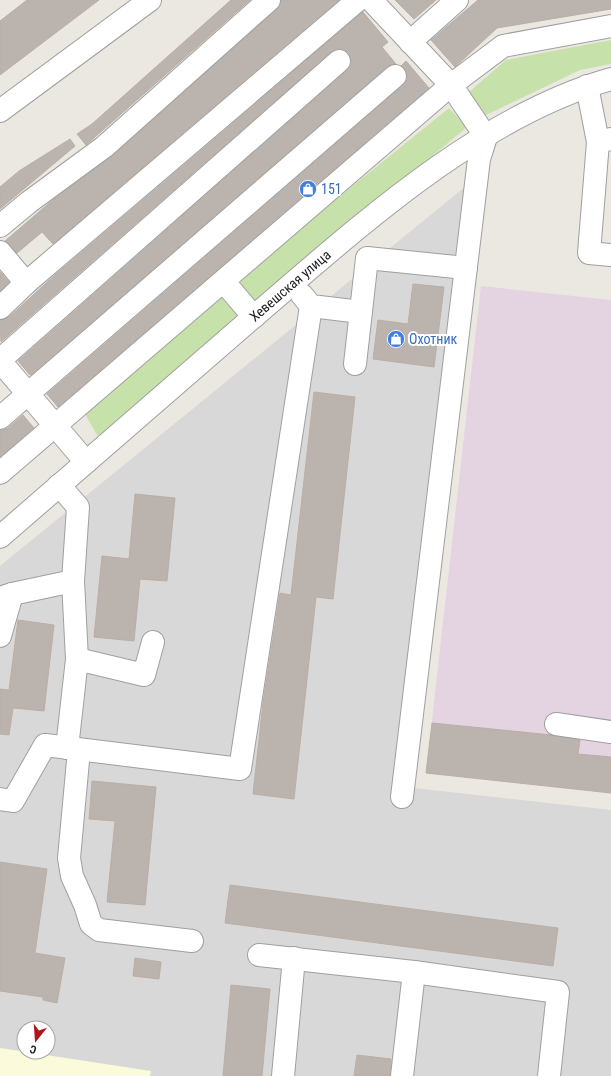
<svg xmlns="http://www.w3.org/2000/svg" width="611" height="1076" font-family="'Roboto Condensed',sans-serif">
<rect width="100%" height="100%" fill="#ebe8e1"/>
<!-- residential -->
<path fill="#d9d8d8" fill-rule="evenodd" d="M482,173L414,788L611,810V1076H0V566ZM24,1028H48V1052H24Z"/>
<!-- industrial -->
<path fill="#e4d4e1" d="M481,286L611,300V793L426,773Z"/>
<!-- education -->
<path fill="#fbfada" d="M0,1048L151,1071L150,1076H0Z"/>
<!-- grass -->
<g fill="#c7e1ab">
<path d="M611,40V64L580,70L484,116L469,92L506,60Z"/>
<path d="M449,108L467,127L256,304L234,282Z"/>
<path d="M220,295L239,315L100,440L85,414Z"/>
</g>
<!-- building -->
<g fill="#bbb3ae" stroke="#bbaea5">
<path d="M27,0H99L0,75V21Z"/>
<path d="M231,0H250L86,145L77,134L92,124Z"/>
<path d="M281,0H339L53,244L42,232L17,253L5,241L54,199L112,156L277,9Z"/>
<path d="M395,0H436L414,19Z"/>
<path d="M478,0H611V9L497,28L455,67L431,40Z"/>
<path d="M363,12L388,42L382,47L396,64L387,67L31,375L29,374L18,361L347,70L351,65V58L349,53L343,49H336L331,52L1,342L0,320L9,317L56,274Z"/>
<path d="M406,61L429,88L58,407L47,394L403,85L407,80V74L401,66Z"/>
<path d="M70,139L75,146L0,209V187L19,171Z"/>
<path d="M0,272L9,282L0,291Z"/>
<path d="M413,284L444,287L434,367L373,359L378,320L408,324Z"/>
<path d="M314,392L355,397L333,599L316,597L294,799L253,794L263,703L280,593L291,595Z"/>
<path d="M23,415L34,428L0,457V430L8,428Z"/>
<path d="M135,494L175,498L167,581L140,579L134,641L94,637L102,556L129,559Z"/>
<path d="M18,620L54,625L44,711L13,708L9,735L0,734V689L9,690Z"/>
<path d="M432,723L552,735L580,740L578,754L611,757V793L426,773Z"/>
<path d="M92,781L156,787L145,905L107,902L115,821L89,819Z"/>
<path d="M0,862L47,869L35,953L65,958L57,1003L43,1000V997L0,991Z"/>
<path d="M230,885L558,928L553,966L225,923Z"/>
<path d="M135,958L161,962L159,979L133,976Z"/>
<path d="M231,985L270,989L262,1076H223Z"/>
<path d="M357,1055L391,1059L390,1076H354Z"/>
</g>
<g fill="none" stroke-linecap="round" stroke-linejoin="round">
<defs>
<g id="minor">
<path d="M371,0L451,85L486,137L479,159L402,797"/>
<path d="M410,42L457,0"/>
<path d="M587,86L598,142"/>
<path d="M0,111L150,0"/>
<path d="M611,139L598,142L589,253L611,255"/>
<path d="M0,226L29,202L104,147L269,0"/>
<path d="M0,252L26,283L0,308"/>
<path d="M224,282L254,317"/>
<path d="M26,283L358,0"/>
<path d="M302,295L311,306L361,312"/>
<path d="M0,360L339,61"/>
<path d="M0,361L86,462"/>
<path d="M355,364L367,258L466,268"/>
<path d="M0,418L395,76"/>
<path d="M0,473L451,85L503,46L611,26"/>
<path id="s1" d="M0,537C84,464 167,392 251,319C354,231 478,116 611,79"/>
<path d="M73,581L77,659L144,675L153,642"/>
<path d="M0,598L12,594L73,581L78,507L59,485"/>
<path d="M0,636L12,594"/>
<path d="M556,724L611,732"/>
<path d="M67,748L77,659"/>
<path d="M79,750L69,858L72,876L85,905L91,924L99,930L192,941"/>
<path d="M0,799L13,801L45,745L240,769L311,306"/>
<path d="M259,955L414,972L558,992L549,1076"/>
<path d="M283,1076L294,958"/>
<path d="M402,1076L414,972"/>
</g>
</defs>
<!-- minor casing -->
<use href="#minor" stroke="#9f9f9f" stroke-width="24"/>
<!-- minor -->
<use href="#minor" stroke="#fff" stroke-width="22"/>
</g>
<!-- icons -->
<defs>
<symbol id="shop-disc" viewBox="-11 -11 22 22"><circle r="9.5" fill="#3f7fe0" stroke="#fff"/><path d="M-5-2.5h2.3a2.7 3.5 0 0 1 5.4 0H5L5.5 6h-11ZM-1.5-2.5h3a1.5 2.3 0 0 0-3 0Z" fill="#fff"/></symbol>
</defs>
<g fill-rule="evenodd">
<use href="#shop-disc" x="298" y="179" width="20" height="20"/>
<use href="#shop-disc" x="386" y="329" width="20" height="20"/>
</g>
<g text-anchor="middle" dominant-baseline="central" stroke-width="4" stroke-linejoin="round" paint-order="stroke">
<!-- shop labels -->
<g font-size="14" fill="#366cbe" stroke="#fff" text-anchor="start">
<text x="321" y="189">151</text>
<text x="409" y="339">Охотник</text>
</g>
<!-- street labels -->
<g font-size="14" fill="#1b1b1b" stroke="#fff">
<text stroke="none"><textPath href="#s1" startOffset="384">Хевешская улица</textPath></text>
</g>
</g>
<!-- north arrow -->
<g transform="translate(36 1040) rotate(197)"><circle r="19" fill="#ffffff" stroke="#a4a4a4"/>
<path d="M0-3L7 15L0 10L-7 15Z" fill="#b01517"/>
<text y="-6" font-size="11" font-weight="bold" text-anchor="middle" fill="#1b1b1b">С</text>
</g>
</svg>
